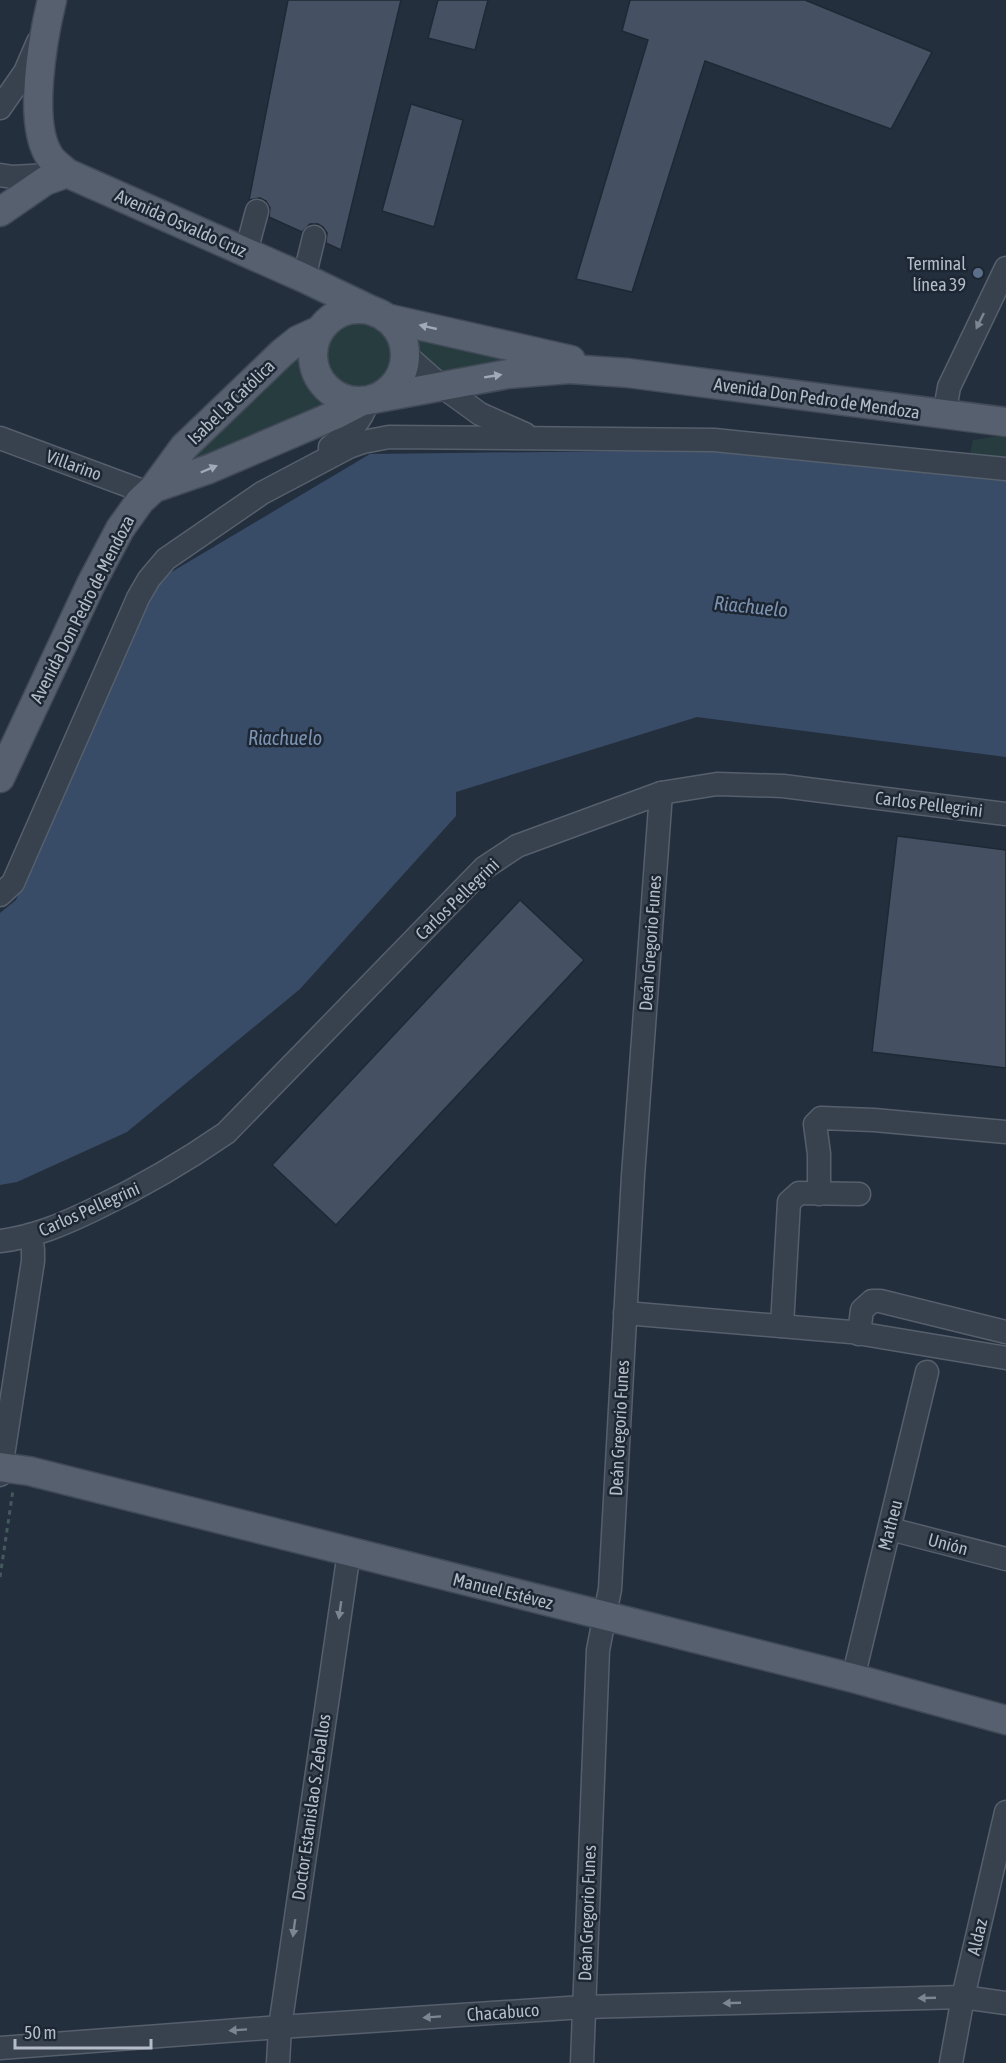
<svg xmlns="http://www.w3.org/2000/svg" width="1006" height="2063" font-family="'Asap Condensed',sans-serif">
<rect width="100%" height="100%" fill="#242f3e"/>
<!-- green -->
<g fill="#263c3f">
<circle cx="359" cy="355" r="36"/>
<path d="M401,326L552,360L400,385L413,355Z"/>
<path d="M310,343L308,369L321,391L342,403L179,470Z"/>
<path d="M1006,435V478L966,473L973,440Z"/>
</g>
<!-- water -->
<path fill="#394c67" d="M710,450L1006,478V757L697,717L456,792V816L300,989L127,1132L17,1182L0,1185V913L16,900L158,580L370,454Z"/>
<!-- building -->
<g fill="#455162" stroke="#1f2835" stroke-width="1.5">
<path d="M288,0H401L341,250L326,243L327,233L323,227L318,224H310L302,232L269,217L270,208L266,201L260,198L249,200Z"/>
<path d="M438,0H488L475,50L428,38Z"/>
<path d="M630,0H805L932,52L891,129L705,61L632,292L576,279L648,40L622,31Z"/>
<path d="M411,104L463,120L434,227L382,211Z"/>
<path d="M897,836L1006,850V1068L872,1052Z"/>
<path d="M520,900L584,960L336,1225L272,1165Z"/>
</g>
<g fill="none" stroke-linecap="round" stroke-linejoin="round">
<defs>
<g id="minor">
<path d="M0,108L25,72L38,42"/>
<path d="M0,175L13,177L48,175L53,177"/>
<path d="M246,252L257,211"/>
<path d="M304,278L314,237"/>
<path d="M405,354L440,385L480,414L525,434"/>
<path d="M944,416L949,387L1006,268"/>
<path d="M0,438L148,493"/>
<path d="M330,447C349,433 361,423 368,400"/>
<path d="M0,895L13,883L138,598L149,579L166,559L262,493L349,447L363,442L389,437L714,440L1006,469"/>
<path d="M819,1194V1154L815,1124L821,1118L874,1120L1006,1132"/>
<path d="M0,1241C34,1237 64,1224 95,1209C141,1187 184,1162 226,1133L484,868L517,846L661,793L717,784L783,786L1006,814"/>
<path d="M625,1313L851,1332L1006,1358"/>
<path d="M782,1326L789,1202L799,1193L859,1194"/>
<path d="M859,1334L862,1310L872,1301H880L1006,1332"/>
<path d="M0,1475L33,1261V1249L30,1235"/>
<path d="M890,1529L1006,1559"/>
<path d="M853,1678L927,1372"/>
<path d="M0,2048L280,2027L583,2007L963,1997L1006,2003"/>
<path d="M278,2063L280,2027L349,1552"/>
<path d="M582,2063L598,1650L610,1589L633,1176L661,793"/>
<path d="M951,2063L963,1997L1006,1812"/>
</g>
<g id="major">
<path d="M52,0C43,37 27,124 50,157C54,163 62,168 67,173L304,278L377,313"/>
<path d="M0,212L45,181L67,173"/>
<circle cx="359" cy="355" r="46"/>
<path d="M386,318L571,360"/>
<path d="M373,399L508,374L569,369L628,373L1006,422"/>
<path d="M154,488L184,447L283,352L298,340L320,330"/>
<path d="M0,778L91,584L120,529L140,501L154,488L209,469L335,415L362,401"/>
<path d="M0,1467L29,1471L853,1678L1006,1720"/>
</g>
</defs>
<!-- minor casing -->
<use href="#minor" stroke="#565f6c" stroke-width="25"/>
<!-- major casing -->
<use href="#major" stroke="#414a57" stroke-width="31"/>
<!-- path -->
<path stroke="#44595c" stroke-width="3" stroke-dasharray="4.5 4.5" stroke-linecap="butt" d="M0,1577L13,1490"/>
<!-- minor -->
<use href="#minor" stroke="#38414e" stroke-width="22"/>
<!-- major -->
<use href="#major" stroke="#56606e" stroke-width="28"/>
</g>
<!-- one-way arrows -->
<defs><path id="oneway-solid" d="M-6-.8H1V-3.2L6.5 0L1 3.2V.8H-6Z" transform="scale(1.5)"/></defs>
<g fill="#7c8592">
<use href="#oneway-solid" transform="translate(980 321) rotate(116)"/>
<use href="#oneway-solid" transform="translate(340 1610) rotate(98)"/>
<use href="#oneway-solid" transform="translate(294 1928) rotate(98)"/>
<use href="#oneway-solid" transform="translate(927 1998) rotate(178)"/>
<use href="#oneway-solid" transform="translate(732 2003) rotate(178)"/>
<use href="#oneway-solid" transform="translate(432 2017) rotate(176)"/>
<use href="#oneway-solid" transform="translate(238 2030) rotate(176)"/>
</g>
<g fill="#a1aab7">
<use href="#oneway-solid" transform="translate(428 327) rotate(-167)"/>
<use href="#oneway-solid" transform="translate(493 376) rotate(-9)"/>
<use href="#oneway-solid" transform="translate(209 469) rotate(-23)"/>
</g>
<!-- markers -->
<circle fill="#5c6f8a" stroke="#1d2633" stroke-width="2" cx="978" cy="273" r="6"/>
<g text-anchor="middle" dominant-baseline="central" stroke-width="5" stroke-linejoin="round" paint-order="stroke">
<!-- street labels -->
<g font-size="18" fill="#b4bcc9" stroke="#1d2633">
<text transform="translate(181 223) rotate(24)">Avenida Osvaldo Cruz</text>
<text transform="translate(817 398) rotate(8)">Avenida Don Pedro de Mendoza</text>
<text transform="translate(231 402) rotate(-44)">Isabel la Católica</text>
<text transform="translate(74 465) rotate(20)">Villarino</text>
<text transform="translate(82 609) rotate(-63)">Avenida Don Pedro de Mendoza</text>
<text transform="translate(929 804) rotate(7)">Carlos Pellegrini</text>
<text transform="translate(457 899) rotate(-44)">Carlos Pellegrini</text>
<text transform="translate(650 943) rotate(-86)">Deán Gregorio Funes</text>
<text transform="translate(89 1209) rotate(-24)">Carlos Pellegrini</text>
<text transform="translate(619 1428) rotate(-87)">Deán Gregorio Funes</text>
<text transform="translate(890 1525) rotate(-76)">Matheu</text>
<text transform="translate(948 1544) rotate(15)">Unión</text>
<text transform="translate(503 1591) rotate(14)">Manuel Estévez</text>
<text transform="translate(311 1807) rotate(-82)">Doctor Estanislao S. Zeballos</text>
<text transform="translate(587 1913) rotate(-88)">Deán Gregorio Funes</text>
<text transform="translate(977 1937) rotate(-77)">Aldaz</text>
<text transform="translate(503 2012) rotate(-4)">Chacabuco</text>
</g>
<!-- poi labels -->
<g font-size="18" fill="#b4bcc9" stroke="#1d2633" text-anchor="end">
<text x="966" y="263">Terminal<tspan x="966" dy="21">línea 39</tspan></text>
</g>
<!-- water labels -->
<g font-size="20" font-style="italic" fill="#7c92b1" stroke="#1d2633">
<text transform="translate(751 606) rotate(6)">Riachuelo</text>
<text x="285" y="737">Riachuelo</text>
</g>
</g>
<!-- scale -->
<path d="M15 2039v9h136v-9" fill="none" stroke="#b4bcc9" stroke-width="3"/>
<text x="24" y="2039" font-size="18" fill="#b4bcc9" stroke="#1d2633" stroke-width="4.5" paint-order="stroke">50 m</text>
</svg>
